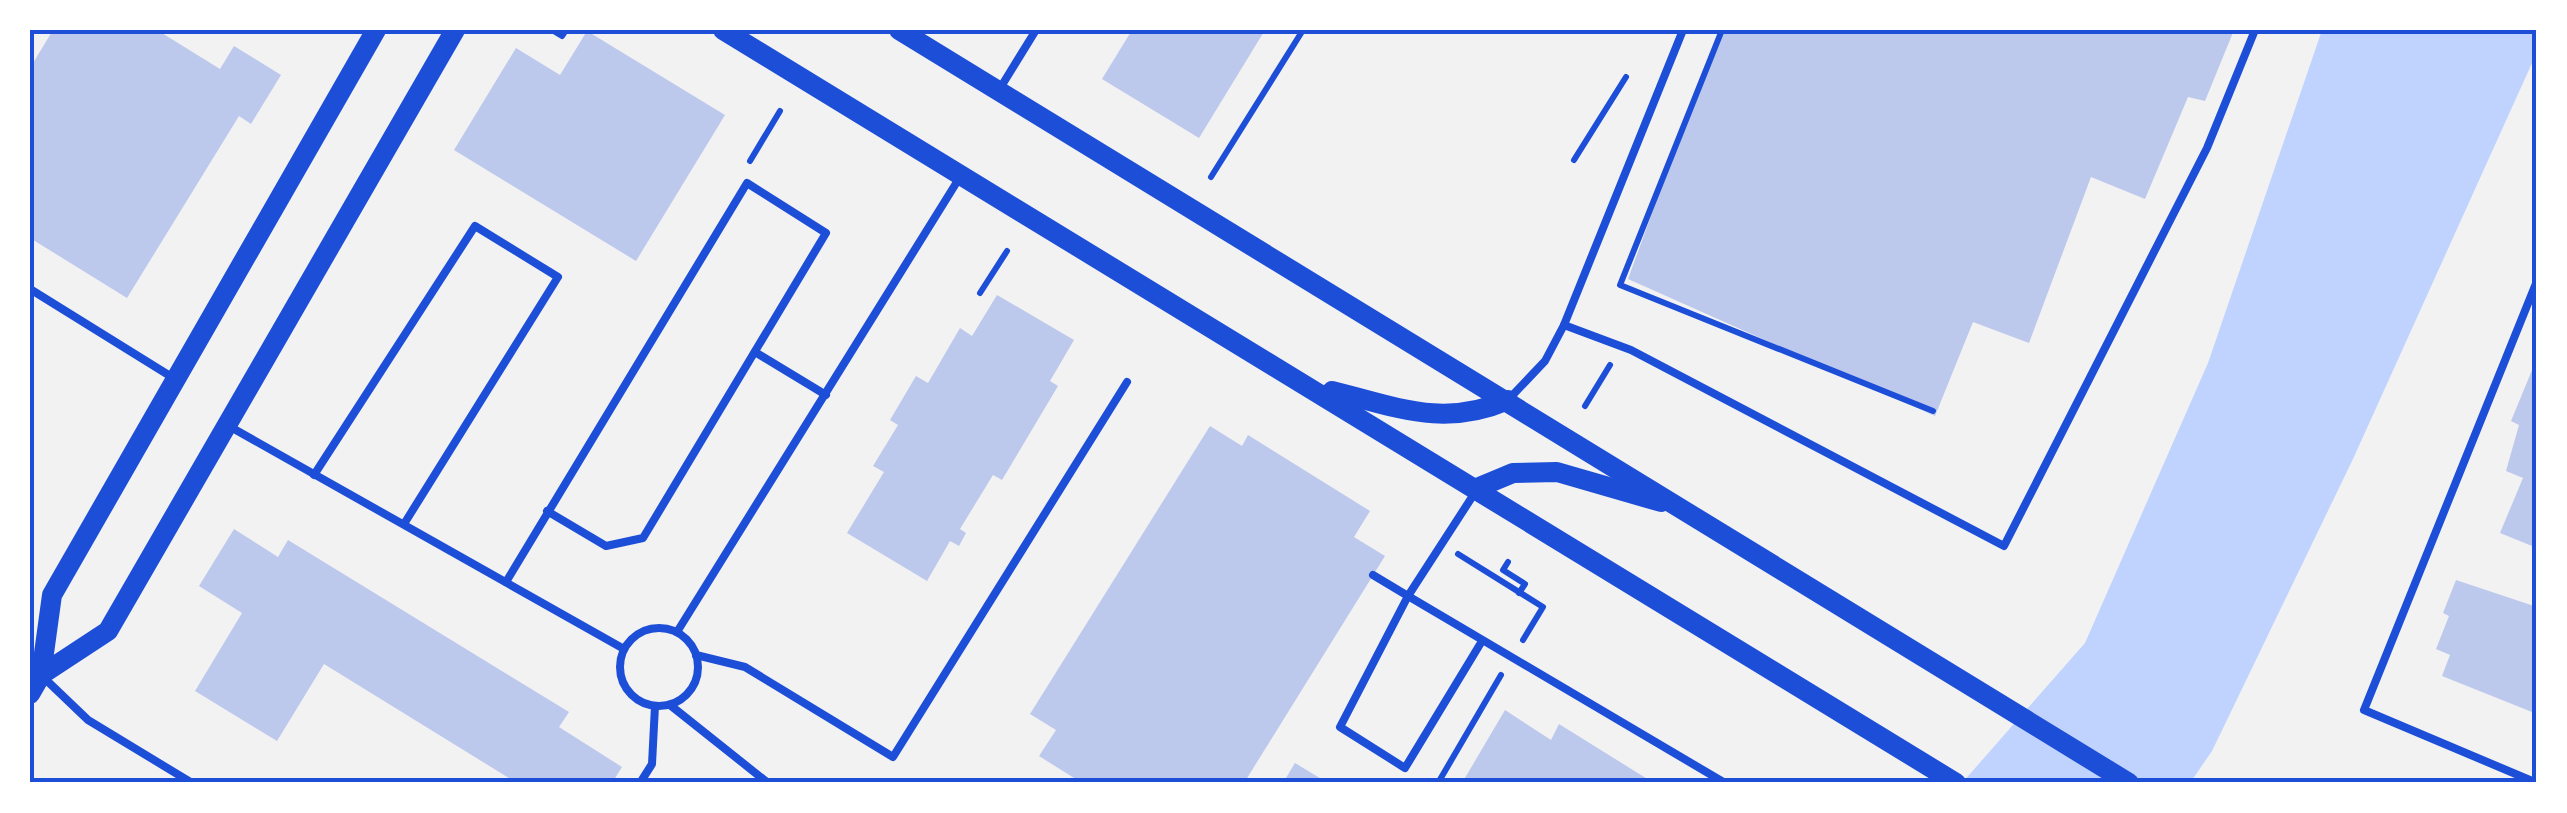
<svg xmlns="http://www.w3.org/2000/svg" width="2567" height="813" font-family="Spectral,serif">
<rect width="100%" height="100%" fill="#f2f2f2"/>
<!-- water -->
<path fill="#bfd3fe" d="M2322,30H2537V52L2353,459L2212,751L2190,783H1962L2085,643L2208,363Z"/>
<!-- building -->
<g fill="#bdc9ec">
<path d="M53,30H157L220,69L234,46L281,75L251,124L239,116L127,298L30,238V68Z"/>
<path d="M1132,30H1265L1199,138L1102,79Z"/>
<path d="M1719,30H2234L2205,101L2188,97L2145,199L2091,177L2029,343L1973,322L1935,416L1628,279Z"/>
<path d="M587,31L725,115L636,261L454,150L516,48L560,75Z"/>
<path d="M997,295L1074,340L1050,381L1058,386L1002,480L993,475L960,529L966,533L959,546L950,541L927,581L847,533L884,472L873,466L898,425L890,420L916,376L928,383L960,328L972,336Z"/>
<path d="M2537,358V548L2500,533L2523,478L2506,471L2519,425L2511,421Z"/>
<path d="M1210,426L1242,446L1248,435L1370,511L1354,537L1385,556L1244,783H1082L1039,756L1056,730L1030,714Z"/>
<path d="M234,529L278,557L288,540L569,712L559,727L622,767L612,783H517L324,664L277,741L195,691L242,613L199,586Z"/>
<path d="M2456,580L2537,607V714L2442,676L2450,655L2436,649L2449,616L2443,613Z"/>
<path d="M1505,710L1551,740L1559,724L1649,780L1462,783Z"/>
<path d="M1295,763L1328,783H1283Z"/>
</g>
<g fill="none" stroke-linecap="round" stroke-linejoin="round">
<!-- path -->
<g stroke="#1d4ed8" stroke-width="6">
<path d="M552,30L562,36L566,30"/>
<path d="M1722,30L1620,285L1933,411"/>
<path d="M1574,160L1626,77"/>
<path d="M750,161L780,111"/>
<path d="M1211,177L1303,30"/>
<path d="M980,293L1007,251"/>
<path d="M1585,406L1610,365"/>
<path d="M1458,554L1543,607L1523,640"/>
<path d="M1508,562L1503,570L1525,584L1519,593"/>
<path d="M1438,783L1501,675"/>
</g>
<!-- service -->
<g stroke="#1d4ed8" stroke-width="8">
<path d="M999,90L1036,30"/>
<path d="M2537,281L2364,710L2537,783"/>
<path d="M30,289L175,379"/>
<path d="M1564,325L1631,350L2004,546L2207,148L2255,30"/>
<path d="M755,352L826,395"/>
<path d="M1508,400L1545,361L1564,325L1683,30"/>
<path d="M227,425L624,649"/>
<path d="M314,475L475,226L558,277L404,524"/>
<path d="M1474,494L1408,596L1725,783"/>
<path d="M1373,575L1408,596L1340,727L1405,768L1482,641"/>
<path d="M506,582L747,183L826,233L643,538L606,546L547,511"/>
<circle cx="659" cy="667" r="39"/>
<path d="M677,632L960,177"/>
<path d="M696,655L745,667L893,757L1127,382"/>
<path d="M42,676L88,720L192,783"/>
<path d="M670,705L768,783"/>
<path d="M640,783L652,764L655,706"/>
</g>
<!-- secondary -->
<g stroke="#1d4ed8" stroke-width="20">
<path d="M723,30L1956,783"/>
<path d="M899,30L2129,783"/>
<path d="M1332,391C1397,407 1443,428 1508,400"/>
<path d="M1477,488L1513,473L1557,472L1661,502"/>
<path d="M41,675L108,631L455,30"/>
<path d="M30,694L41,675L52,595L376,30"/>
</g>
</g>
<!-- border -->
<rect width="2567" height="813" fill="none" stroke="#ffffff" stroke-width="65"/>
<rect x="32" y="32" width="2502" height="748" fill="none" stroke="#1d4ed8" stroke-width="4"/>
</svg>
